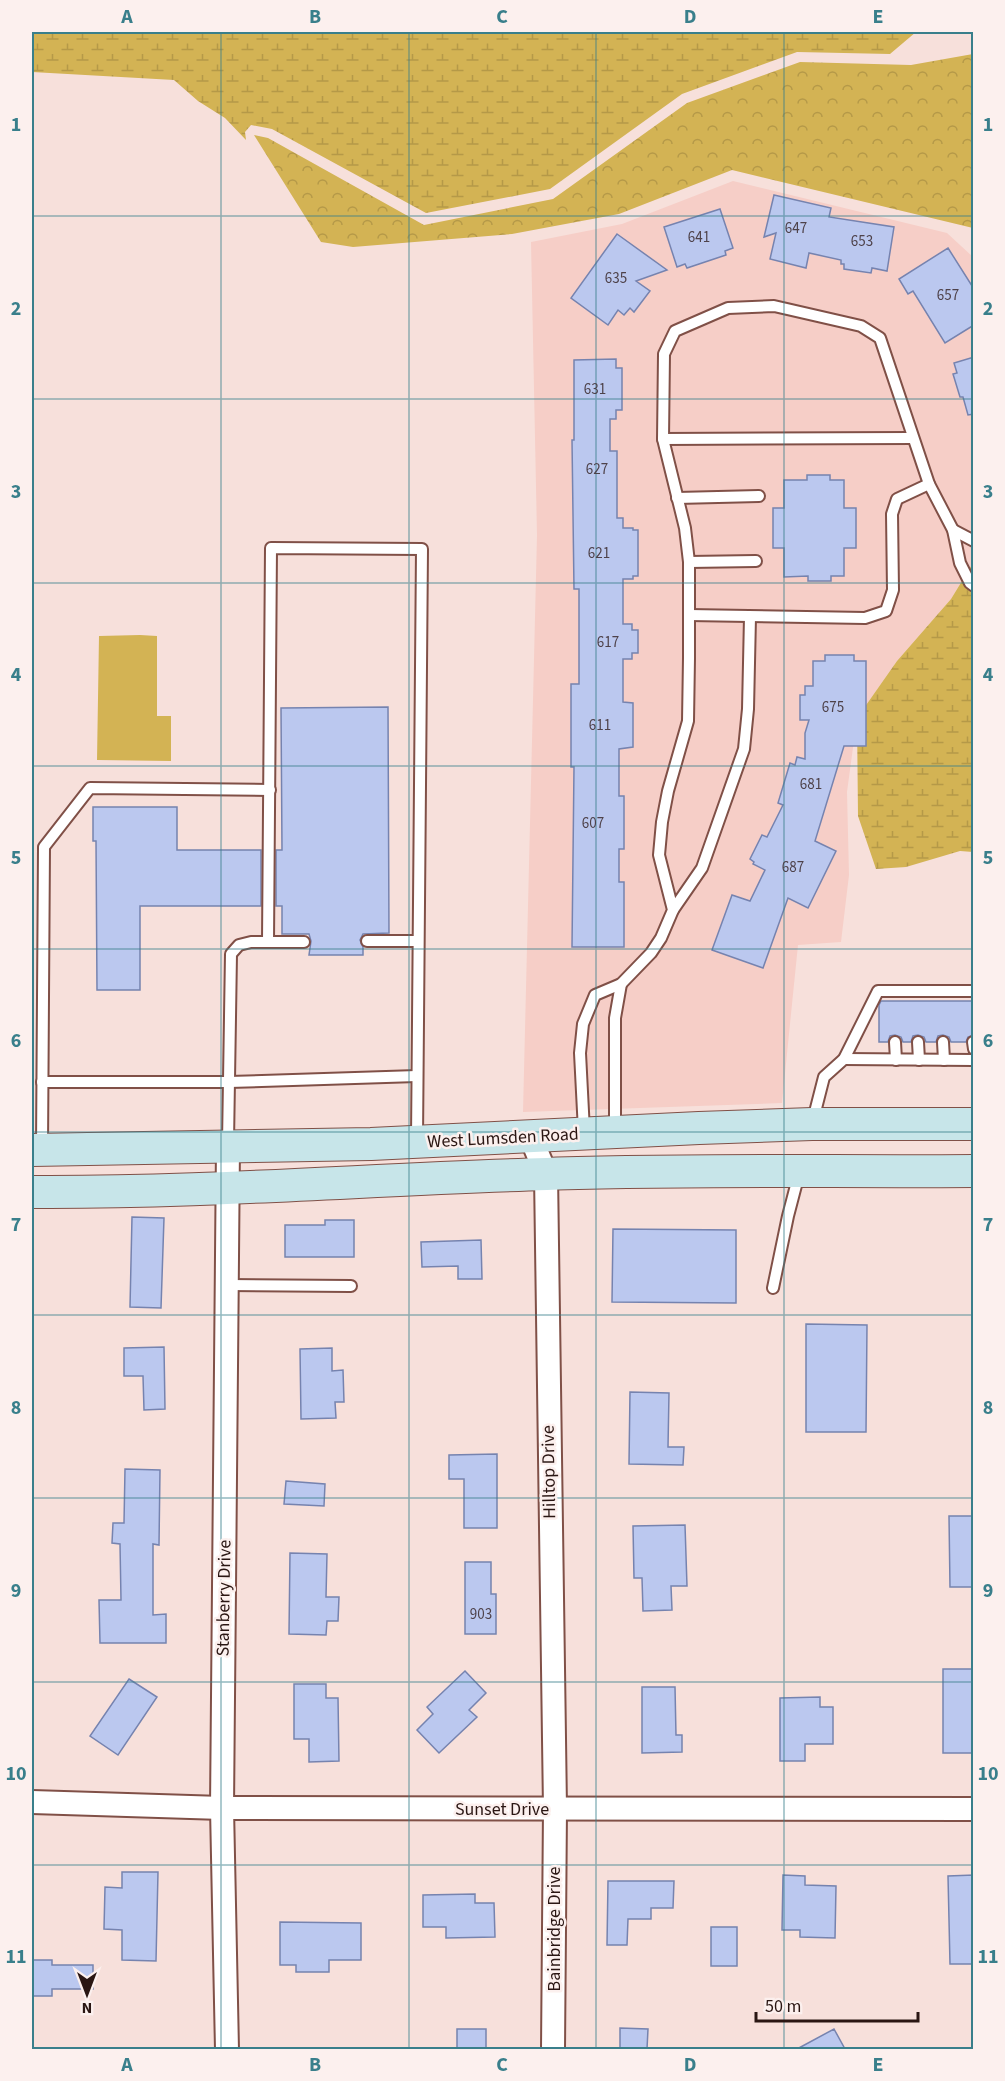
<svg xmlns="http://www.w3.org/2000/svg" width="1005" height="2081" font-family="'Source Sans 3',sans-serif">
<defs>
<pattern id="forest-crowns" width="20" height="18" patternUnits="userSpaceOnUse" patternTransform="scale(1.5)"><rect width="20" height="18" fill="#d3b354"/><path d="M2 6a3 3 0 1 1 6 0M12 15a3 3 0 1 1 6 0" fill="none" stroke="#b59948"/></pattern>
<pattern id="wetland-marsh" width="20" height="14" patternUnits="userSpaceOnUse" patternTransform="scale(1.5)"><rect width="20" height="14" fill="#d3b354"/><path d="M1 5h8M5 5V1M11 12h8M15 12V8" fill="none" stroke="#b59948"/></pattern>
</defs>
<rect width="100%" height="100%" fill="#f7e0db"/>
<!-- built -->
<path fill="#f6cec7" d="M733,181L947,233L973,257V563L951,599L897,661L857,718L847,792L849,875L841,942L798,945L782,1103L523,1112L537,535L531,242L622,224Z"/>
<!-- grass -->
<path fill="#d3b354" d="M140,635L157,636V716H171V761L97,760L99,636Z"/>
<!-- forest -->
<path fill="url(#forest-crowns)" d="M973,54V228L732,170L619,214L512,234L353,247L321,242L254,135L268,138L424,225L553,199L687,103L800,62L911,65Z"/>
<!-- wetland -->
<g fill="url(#wetland-marsh)">
<path d="M32,32H916L890,54L797,52L682,94L550,189L426,213L272,129L251,125L245,132L246,140L225,118L198,101L174,80L32,72Z"/>
<path d="M973,563V852L960,851L906,867L876,869L858,816L857,718L897,661L951,599Z"/>
</g>
<!-- building -->
<g fill="#bbc8ef" stroke="#7683af" stroke-width="1.5">
<path d="M774,195L831,208L829,217L894,227L887,271L872,268L871,273L844,269V264H841V260L809,253L806,268L770,259L776,233L764,237Z"/>
<path d="M720,209L733,248L725,251L726,255L687,268L685,264L677,267L664,227Z"/>
<path d="M617,234L667,270L636,281L650,291L634,312L630,308L624,315L618,310L608,325L571,298Z"/>
<path d="M948,248L974,289V325L945,343L913,291L908,294L899,279Z"/>
<path d="M974,357V414L968,415L963,397H960L953,374L957,373L954,363Z"/>
<path d="M616,359V368H622V410H616V419H610V451H617V518H623V528H633V530H638V576H633V579H623V624H632V630H638V653H632V659H623V702L633,703V747L619,749V796H624V849H619V882H624V947H572L574,767H571V684H579V589H574L572,440H574V360Z"/>
<path d="M807,475H830V480H844V508H856V548H844V576H831V581H808V576L784,577V548H773V508H784V480H807Z"/>
<path d="M825,655H854V661H866V746H844L815,841L836,851L808,908L788,898L763,968L712,950L732,895L750,901L765,870L753,864L754,862L750,859L762,835L767,837L783,805L778,803L790,763L795,765L797,757L805,759V733L809,720H800V695H805V686H813V661H825Z"/>
<path d="M388,707L389,933L363,934L360,940L363,947V955H309L311,941L309,934H282V906H276V850H282L281,708Z"/>
<path d="M93,807H177V850H261V906H140V990H97L96,841H93Z"/>
<path d="M881,1001H974V1035L968,1037L966,1042H951L949,1037L943,1035L938,1036L936,1042H926L924,1037L918,1035L913,1036L911,1042H903L901,1037L895,1035L890,1036L888,1042H879V1005Z"/>
<path d="M132,1217L164,1218L161,1308L130,1307Z"/>
<path d="M325,1220H354V1257H285V1225H325Z"/>
<path d="M613,1229L736,1230V1303L612,1302Z"/>
<path d="M481,1240L482,1279H458V1266L422,1267L421,1242Z"/>
<path d="M806,1324L867,1325L866,1432H806Z"/>
<path d="M164,1347L165,1409L144,1410L143,1376H124V1348Z"/>
<path d="M332,1348V1371L343,1370L344,1402H335L336,1418L301,1419L300,1349Z"/>
<path d="M630,1392L669,1393L668,1447H684L683,1465L629,1464Z"/>
<path d="M497,1454V1528H464V1479H449V1455Z"/>
<path d="M125,1469L160,1470L159,1545L153,1544V1615L166,1614V1643H100L99,1600H121L120,1544L112,1543L113,1523H124Z"/>
<path d="M286,1481L325,1484L324,1506L284,1504Z"/>
<path d="M949,1516H974V1587H950Z"/>
<path d="M685,1525L687,1586H671L672,1610L643,1611L642,1578H634L633,1526Z"/>
<path d="M290,1553L327,1554L326,1597H339L338,1621H327L326,1635L289,1634Z"/>
<path d="M465,1562H491V1594H496V1634H465Z"/>
<rect x="943" y="1669" width="31" height="84"/>
<path d="M465,1671L486,1693L469,1710L477,1717L439,1753L417,1730L433,1714L427,1707Z"/>
<path d="M129,1679L157,1697L118,1755L90,1736Z"/>
<path d="M294,1684H326V1698H338L339,1761L309,1762V1739H294Z"/>
<path d="M642,1687H675L676,1735H682V1752L642,1753Z"/>
<path d="M820,1697V1707H833V1744H805V1761H780V1698Z"/>
<path d="M122,1872H158L156,1961L122,1960V1930L104,1929L105,1887L122,1888Z"/>
<path d="M783,1875L805,1876V1885L836,1886L835,1938L800,1937V1930H782Z"/>
<path d="M974,1875V1964H950L948,1876Z"/>
<path d="M608,1881H674L673,1908H651V1919H628L627,1945H607Z"/>
<path d="M475,1894V1903H494L495,1937L446,1938V1927H423V1895Z"/>
<path d="M280,1922L361,1923V1960H329V1972H296V1965H280Z"/>
<rect x="711" y="1927" width="26" height="39"/>
<path d="M32,1960H52V1965H93V1989H52V1996H32Z"/>
<path d="M620,2028L648,2029L647,2049H620Z"/>
<rect x="457" y="2029" width="29" height="20"/>
<path d="M834,2029L845,2049H797Z"/>
</g>
<g fill="none" stroke-linecap="round" stroke-linejoin="round">
<defs>
<g id="service">
<path d="M663,439L913,438"/>
<path d="M677,498L759,496"/>
<path d="M953,530L974,541"/>
<path d="M689,562L756,561"/>
<path d="M689,615L865,618L886,611L893,590L892,514L897,499L929,484"/>
<path d="M673,910L702,868L744,749L748,709L750,617"/>
<path d="M367,941H418"/>
<path d="M268,942L271,548L422,549L417,1139"/>
<path d="M895,1042L896,1060"/>
<path d="M918,1042L919,1060"/>
<path d="M943,1042L944,1060"/>
<path d="M973,1042L974,1049"/>
<path d="M844,1059L974,1060"/>
<path d="M42,1082H229L417,1076"/>
<path d="M813,1120L824,1077L844,1059L878,991H974"/>
<path d="M615,1130V1018L621,984"/>
<path d="M584,1131L580,1053L583,1024L595,995L621,984L651,953L661,938L673,910L659,855L662,822L668,791L688,721L689,658V562L685,528L663,439L664,354L675,331L728,308L774,306L861,326L880,338L929,484L953,530L960,563L970,583L974,586"/>
<path d="M228,1143L231,954L239,945L251,942H304"/>
<path d="M42,1147L44,847L90,788L270,790"/>
<path d="M227,1285L351,1286"/>
<path d="M773,1288L788,1216L799,1174"/>
</g>
<g id="minor">
<path d="M531,1138L546,1174L555,1809L553,2050"/>
<path d="M32,1802L222,1808L974,1809"/>
<path d="M227,2050L222,1808L228,1146"/>
</g>
<g id="secondary">
<path d="M32,1150L371,1144L699,1128L812,1124H974"/>
<path d="M32,1192C204,1193 375,1179 547,1174C689,1169 831,1172 974,1171"/>
</g>
</defs>
<!-- service casing -->
<use href="#service" stroke="#805047" stroke-width="14"/>
<!-- minor casing -->
<use href="#minor" stroke="#805047" stroke-width="26"/>
<!-- secondary casing -->
<use href="#secondary" stroke="#805047" stroke-width="34"/>
<!-- service -->
<use href="#service" stroke="#fff" stroke-width="10"/>
<!-- minor -->
<use href="#minor" stroke="#fff" stroke-width="22"/>
<!-- secondary -->
<use href="#secondary" stroke="#c7e5e9" stroke-width="32"/>
</g>
<!-- grid -->
<path fill="none" stroke="#397f8b" stroke-width="1.5" stroke-opacity="0.55" d="M221,32V2050M409,32V2050M596,32V2050M784,32V2050M32,216H974M32,399H974M32,583H974M32,766H974M32,949H974M32,1132H974M32,1315H974M32,1498H974M32,1682H974M32,1865H974"/>
<g text-anchor="middle" dominant-baseline="central" stroke-width="5" stroke-linejoin="round" paint-order="stroke">
<!-- number labels -->
<g font-size="15" fill="#4e424a">
<text x="796" y="228">647</text>
<text x="699" y="237">641</text>
<text x="862" y="241">653</text>
<text x="616" y="278">635</text>
<text x="948" y="295">657</text>
<text x="595" y="389">631</text>
<text x="597" y="469">627</text>
<text x="599" y="553">621</text>
<text x="608" y="642">617</text>
<text x="833" y="707">675</text>
<text x="600" y="725">611</text>
<text x="811" y="784">681</text>
<text x="593" y="823">607</text>
<text x="793" y="867">687</text>
<text x="481" y="1614">903</text>
</g>
<!-- street labels -->
<g font-size="18" fill="#2a1613" stroke="#fcf0ee">
<text transform="translate(503 1138) rotate(-3)">West Lumsden Road</text>
<text transform="translate(549 1472) rotate(-91)">Hilltop Drive</text>
<text transform="translate(224 1598) rotate(-89)">Stanberry Drive</text>
<text x="502" y="1809">Sunset Drive</text>
<text transform="translate(554 1929) rotate(-90)">Bainbridge Drive</text>
</g>
</g>
<!-- border -->
<rect width="1005" height="2081" fill="none" stroke="#fcf0ee" stroke-width="66"/>
<!-- north arrow -->
<g transform="translate(87 1994) rotate(180)" stroke="#fcf0ee" stroke-width="4.5" paint-order="stroke">
<path d="M0-4.5L10 22L0 15L-10 22Z" fill="#2a1613"/>
<text y="-9" font-size="16" font-weight="bold" text-anchor="middle" fill="#2a1613">N</text>
</g>
<!-- scale -->
<path d="M756 2012v9h162v-9" fill="none" stroke="#2a1613" stroke-width="3"/>
<text x="765" y="2012" font-size="18" fill="#2a1613" stroke="#fcf0ee" stroke-width="4.5" paint-order="stroke">50 m</text>
<rect x="33" y="33" width="939" height="2015" fill="none" stroke="#397f8b" stroke-width="2"/>
<g font-size="20" text-anchor="middle" font-weight="bold" fill="#397f8b">
<text x="127" y="23">A</text>
<text x="315" y="23">B</text>
<text x="502" y="23">C</text>
<text x="690" y="23">D</text>
<text x="878" y="23">E</text>
<text x="16" y="131">1</text>
<text x="988" y="131">1</text>
<text x="16" y="315">2</text>
<text x="988" y="315">2</text>
<text x="16" y="498">3</text>
<text x="988" y="498">3</text>
<text x="16" y="681">4</text>
<text x="988" y="681">4</text>
<text x="16" y="864">5</text>
<text x="988" y="864">5</text>
<text x="16" y="1047">6</text>
<text x="988" y="1047">6</text>
<text x="16" y="1231">7</text>
<text x="988" y="1231">7</text>
<text x="16" y="1414">8</text>
<text x="988" y="1414">8</text>
<text x="16" y="1597">9</text>
<text x="988" y="1597">9</text>
<text x="16" y="1780">10</text>
<text x="988" y="1780">10</text>
<text x="16" y="1963">11</text>
<text x="988" y="1963">11</text>
<text x="127" y="2071">A</text>
<text x="315" y="2071">B</text>
<text x="502" y="2071">C</text>
<text x="690" y="2071">D</text>
<text x="878" y="2071">E</text>
</g>
</svg>
